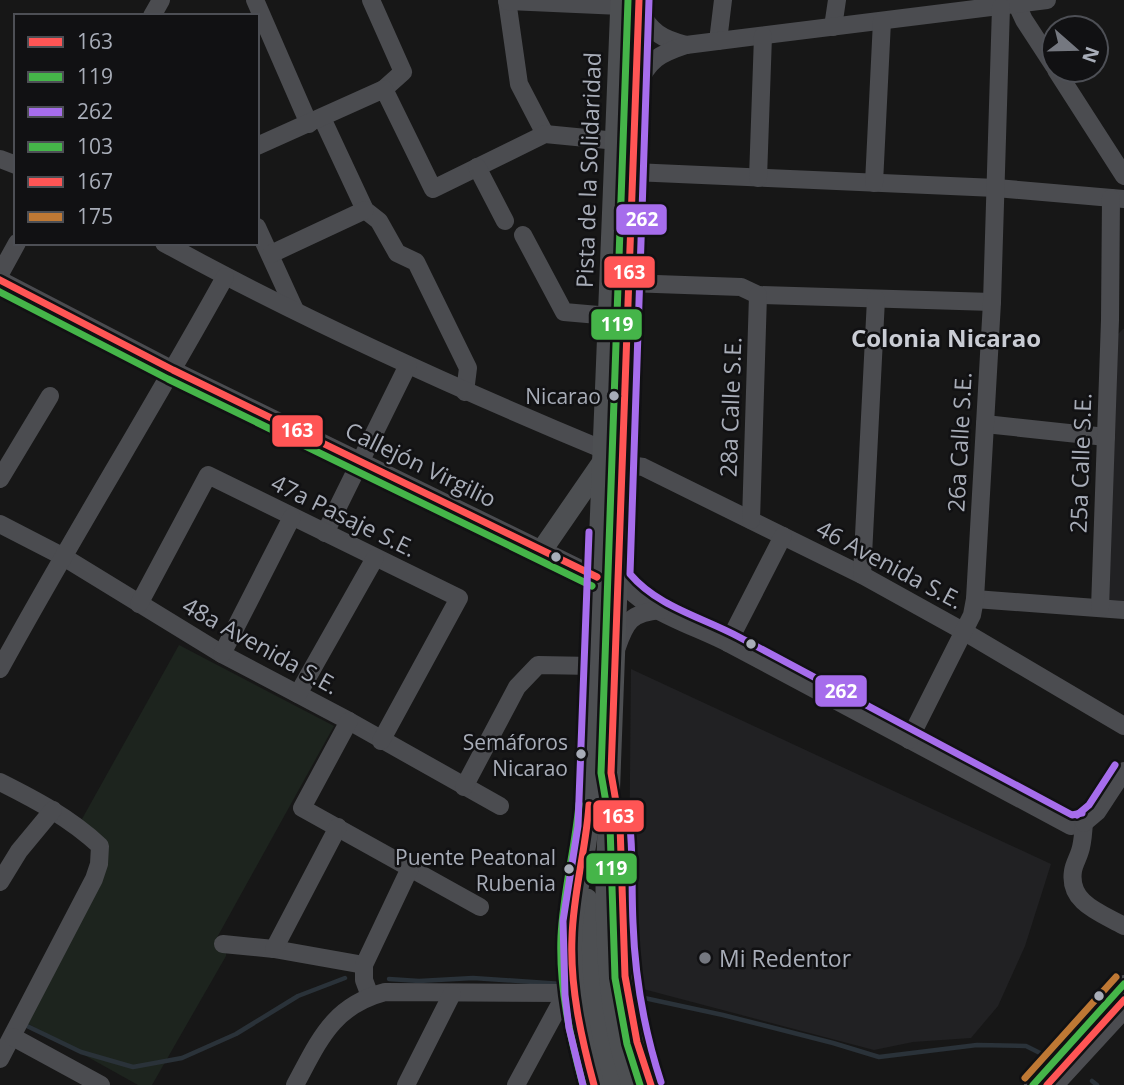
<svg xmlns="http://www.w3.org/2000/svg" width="1124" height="1085" font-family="'Open Sans',sans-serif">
<rect width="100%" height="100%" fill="#171717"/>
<!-- built -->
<g fill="#212123">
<path d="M1123,329H1124V601L1108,600L1117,335Z"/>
<path d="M631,669L1051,864L1025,946L998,1006L971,1038L913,1042L874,1050L628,985Z"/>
</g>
<!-- green -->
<path fill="#1d241e" d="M179,645L334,726L214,943L226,951V956L152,1085H138L18,1018L89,882L96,839L82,819Z"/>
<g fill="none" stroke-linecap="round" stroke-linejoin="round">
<!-- stream -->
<g stroke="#2a3239" stroke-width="4.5">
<path d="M389,979L419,981L473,978L562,984"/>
<path d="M635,996L723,1015L833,1043L879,1057L977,1045L1026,1046L1042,1054"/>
<path d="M27,1026L81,1052L133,1067L182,1058L236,1034L298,996L345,978"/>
<path d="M1092,1081L1097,1085"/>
</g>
<!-- minor -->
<g stroke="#4b4c50" stroke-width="18">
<path d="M255,0L309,124"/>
<path d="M371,0L403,72L384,89"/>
<path d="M507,0L519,84L545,134"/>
<path d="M507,1L621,6"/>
<path d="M1017,5L1024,20L1054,66"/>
<path d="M639,9C650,32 662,39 686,45"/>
<path d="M152,16L161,0"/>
<path d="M833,27L837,0"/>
<path d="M718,41L723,0"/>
<path d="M1056,70L1124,176"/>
<path d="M637,85C650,59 659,54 686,45L1047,0"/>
<path d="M322,118L365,210L379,221L397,253L416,262L468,368L465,392"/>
<path d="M257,146L384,89L433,189L545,134L617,141"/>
<path d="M0,159L16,165"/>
<path d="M477,167L505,221"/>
<path d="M633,172L996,188L1124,199"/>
<path d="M758,178L763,36"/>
<path d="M874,183L882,21"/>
<path d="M257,227L295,310"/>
<path d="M523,235L564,312L610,316"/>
<path d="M164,243C306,321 455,388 604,450"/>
<path d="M271,254L365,210"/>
<path d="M0,274L17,243"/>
<path d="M0,280L173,370L597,577"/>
<path d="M628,283L741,287L758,295L992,302"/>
<path d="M985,424L1106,437"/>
<path d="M623,464L643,467L862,575L963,631L1124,726"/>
<path d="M0,479L50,396"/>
<path d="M751,520L758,295"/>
<path d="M0,524L62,556L222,654L349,721L500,806"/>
<path d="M325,533L408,365"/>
<path d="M862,575L876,299"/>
<path d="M619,578C644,613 695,625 732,645C845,706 958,766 1071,826L1084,823"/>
<path d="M975,599L1124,610"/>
<path d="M139,604L208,475L459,598L381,741"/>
<path d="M1100,608L1110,320L1111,198"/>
<path d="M728,643L783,536"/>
<path d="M617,647C626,621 631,613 660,610"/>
<path d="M222,654L292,517"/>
<path d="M0,669C72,537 152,409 225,277"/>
<path d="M298,694L375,558"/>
<path d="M349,721L302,808L480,907"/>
<path d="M909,740L972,615L975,599L992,302L1001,7"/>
<path d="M0,782C36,800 70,818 100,846L99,864L94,879L0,1059"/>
<path d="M464,787L517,687L538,665L593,666"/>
<path d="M1084,823C1083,832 1083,842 1080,851C1078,858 1074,864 1073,871C1068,903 1101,913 1124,926"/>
<path d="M1084,823L1097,812L1124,771"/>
<path d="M0,882L19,851L53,810"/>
<path d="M223,944L274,949L364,965"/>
<path d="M274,949L338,827"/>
<path d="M370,996L364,980V965L410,868"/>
<path d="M13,1037L101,1085"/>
<path d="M295,1085C319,1041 332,1006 385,992L566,993L575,995"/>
<path d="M406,1085L452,994"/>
<path d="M516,1085L566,993"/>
<path d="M1033,1085L1124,984"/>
<path d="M1055,1085L1124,1010"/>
</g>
<!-- major -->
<g stroke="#4d4f52" stroke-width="21">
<path d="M542,550L602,463"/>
<path d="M620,872C622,945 625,1016 651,1085"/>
<path d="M587,899C588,962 595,1025 615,1085"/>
<path d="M594,1085C579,1035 567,970 573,918C577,888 585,858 588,827L621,0"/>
<path d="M632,1085C609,1019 606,951 606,883L639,0"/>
</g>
<defs>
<g id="bus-1">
<path d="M639,0L611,773L620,825L625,976L637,1042L651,1085"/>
<path d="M0,280L173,370L597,577"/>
<path d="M589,805C586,849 573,893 572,938C570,987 581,1037 594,1085"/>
</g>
<g id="bus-2">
<path d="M628,0L601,773L610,826L615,978L627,1044L640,1085"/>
<path d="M0,292L168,379L592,586"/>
<path d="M579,804C575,849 563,892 561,937C559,987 570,1037 583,1085"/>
</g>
<g id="bus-3">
<path d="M649,0L630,574C658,607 702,617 739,637C851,696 961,756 1072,815L1082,813"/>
<path d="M627,804C634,843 631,883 633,923C635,978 644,1030 661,1082"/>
<path d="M1077,815L1089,805L1115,765"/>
<path d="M583,1085L569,1028L565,995L563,921L578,826L589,532"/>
</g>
<path id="bus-4" d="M1033,1085L1124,984"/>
<path id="bus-5" d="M1047,1085L1124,1000"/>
<path id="bus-6" d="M1025,1078L1116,977"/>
</defs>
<!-- bus-1 casing -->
<use href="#bus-1" stroke="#111113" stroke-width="12"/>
<!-- bus-2 casing -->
<use href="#bus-2" stroke="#111113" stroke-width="12"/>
<!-- bus-3 casing -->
<use href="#bus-3" stroke="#111113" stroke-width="12"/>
<!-- bus-4 casing -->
<use href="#bus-4" stroke="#111113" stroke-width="12"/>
<!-- bus-5 casing -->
<use href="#bus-5" stroke="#111113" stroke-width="12"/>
<!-- bus-6 casing -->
<use href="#bus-6" stroke="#111113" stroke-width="12"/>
<!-- bus-1 -->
<use href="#bus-1" stroke="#f55" stroke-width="7"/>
<!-- bus-2 -->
<use href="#bus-2" stroke="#45b549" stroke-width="7"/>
<!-- bus-3 -->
<use href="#bus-3" stroke="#a66dec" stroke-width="7"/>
<!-- bus-4 -->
<use href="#bus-4" stroke="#45b549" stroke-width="7"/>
<!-- bus-5 -->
<use href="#bus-5" stroke="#f55" stroke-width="7"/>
<!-- bus-6 -->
<use href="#bus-6" stroke="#be7834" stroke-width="7"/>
</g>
<!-- markers -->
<g fill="#a8adb8" stroke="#111113" stroke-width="2.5">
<circle cx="614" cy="396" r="6"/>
<circle cx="556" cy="557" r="6"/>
<circle cx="751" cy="644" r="6"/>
<circle cx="581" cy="754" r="6"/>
<circle cx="569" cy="869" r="6"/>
<circle cx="1099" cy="996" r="6"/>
</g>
<circle fill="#757880" stroke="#111113" stroke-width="2.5" cx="705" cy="958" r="7"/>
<g text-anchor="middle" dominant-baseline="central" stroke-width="5" stroke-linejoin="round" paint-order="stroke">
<!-- bus labels -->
<g font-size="21" fill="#a8adb8" stroke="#111113" text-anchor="end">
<text x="601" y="396">Nicarao</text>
<text x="568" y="742">Semáforos<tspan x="568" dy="26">Nicarao</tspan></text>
<text x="556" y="857">Puente Peatonal<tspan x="556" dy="26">Rubenia</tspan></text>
</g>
<!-- street labels -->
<g font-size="23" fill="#a8adb8" stroke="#111113">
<text transform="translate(588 170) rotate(-88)">Pista de la Solidaridad</text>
<text transform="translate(730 407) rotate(-88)">28a Calle S.E.</text>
<text transform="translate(959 442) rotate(-87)">26a Calle S.E.</text>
<text transform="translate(1080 463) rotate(-88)">25a Calle S.E.</text>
<text transform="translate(421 464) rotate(26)">Callejón Virgilio</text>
<text transform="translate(344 515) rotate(26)">47a Pasaje S.E.</text>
<text transform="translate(890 564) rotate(28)">46 Avenida S.E.</text>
<text transform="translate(261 645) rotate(29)">48a Avenida S.E.</text>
</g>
<!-- poi labels -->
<g font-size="23" fill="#a8adb8" stroke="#111113" text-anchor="start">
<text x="719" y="958">Mi Redentor</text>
</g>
<!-- neighbourhood labels -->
<g font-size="24" font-weight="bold" fill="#c9ccd4" stroke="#111113">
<text x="946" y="337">Colonia Nicarao</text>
</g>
</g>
<g stroke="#111113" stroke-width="2.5">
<rect x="615" y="203" width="53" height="33" rx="7" fill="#a66dec"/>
<rect x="603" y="255" width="53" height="34" rx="7" fill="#f55"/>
<rect x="590" y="308" width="53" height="33" rx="7" fill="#45b549"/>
<rect x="271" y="414" width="53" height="34" rx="7" fill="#f55"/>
<rect x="814" y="674" width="54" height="34" rx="7" fill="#a66dec"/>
<rect x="592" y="799" width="53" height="34" rx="7" fill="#f55"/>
<rect x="585" y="852" width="53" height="33" rx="7" fill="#45b549"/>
</g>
<g font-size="19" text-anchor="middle" font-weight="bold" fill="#fff">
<text x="642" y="226">262</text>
<text x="629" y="279">163</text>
<text x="617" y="331">119</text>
<text x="297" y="437">163</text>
<text x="841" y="698">262</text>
<text x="618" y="823">163</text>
<text x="611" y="875">119</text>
</g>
<!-- legend -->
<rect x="14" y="14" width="245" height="231" fill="#111113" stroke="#4d4f55" stroke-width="2"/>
<rect x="28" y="37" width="35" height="10" fill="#ff5555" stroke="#4d4f55" stroke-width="2"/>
<text x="77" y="49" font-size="21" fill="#a8adb8">163</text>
<rect x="28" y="72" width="35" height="10" fill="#45b549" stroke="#4d4f55" stroke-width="2"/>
<text x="77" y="84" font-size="21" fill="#a8adb8">119</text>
<rect x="28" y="107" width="35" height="10" fill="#a66dec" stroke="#4d4f55" stroke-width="2"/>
<text x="77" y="119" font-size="21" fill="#a8adb8">262</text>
<rect x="28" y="142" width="35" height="10" fill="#45b549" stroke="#4d4f55" stroke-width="2"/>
<text x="77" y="154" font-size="21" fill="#a8adb8">103</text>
<rect x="28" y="177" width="35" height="10" fill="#ff5555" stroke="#4d4f55" stroke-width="2"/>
<text x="77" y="189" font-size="21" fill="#a8adb8">167</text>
<rect x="28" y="212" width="35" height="10" fill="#be7834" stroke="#4d4f55" stroke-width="2"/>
<text x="77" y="224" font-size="21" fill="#a8adb8">175</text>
<!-- north arrow -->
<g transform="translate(1075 49) rotate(110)"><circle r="33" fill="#111113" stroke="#4d4f55" stroke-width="2"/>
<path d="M0-5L12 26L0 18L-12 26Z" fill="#757880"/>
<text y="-10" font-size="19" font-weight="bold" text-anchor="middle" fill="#a8adb8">N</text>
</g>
</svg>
